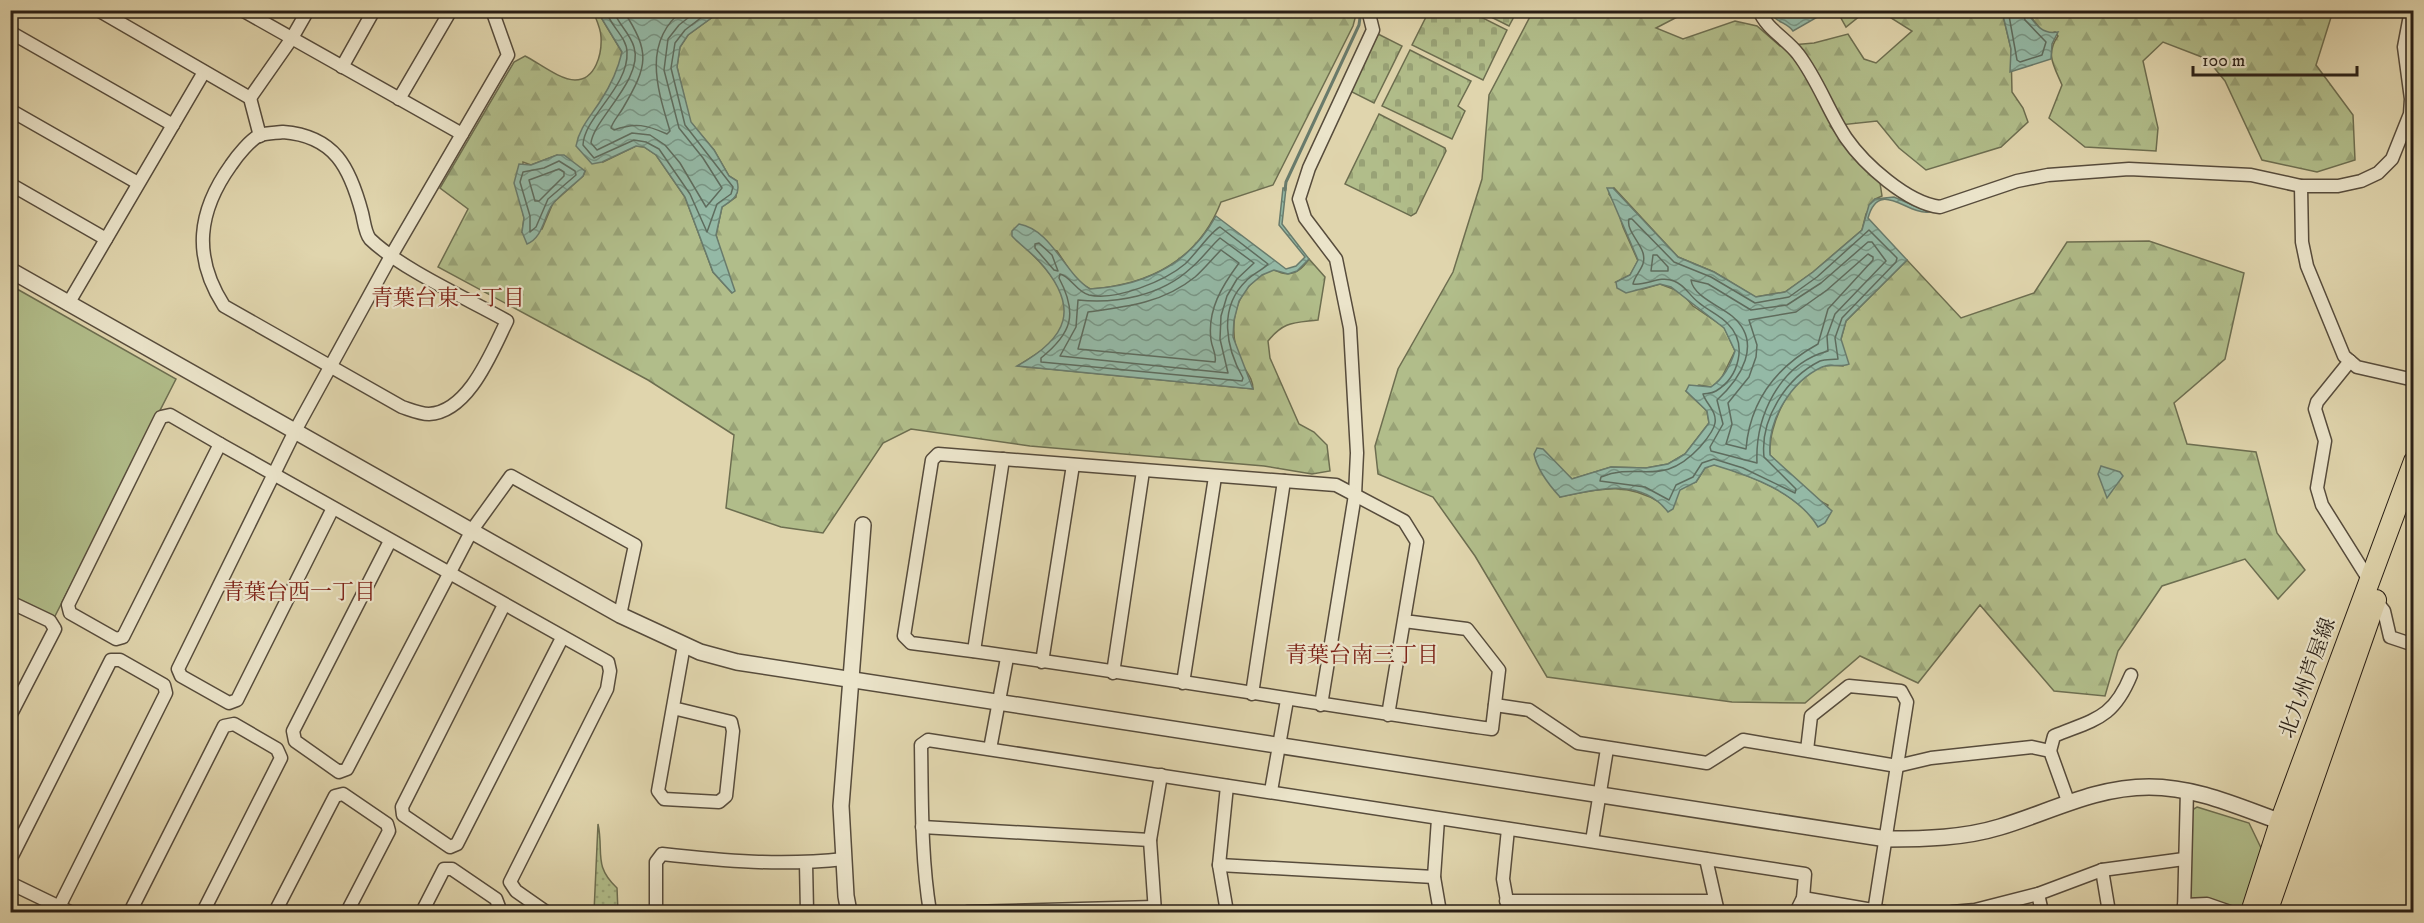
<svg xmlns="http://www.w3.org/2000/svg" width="2424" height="923" font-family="'IM FELL DW Pica','Noto Serif JP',serif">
<defs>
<pattern id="grass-dots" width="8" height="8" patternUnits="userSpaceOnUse" patternTransform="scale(1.5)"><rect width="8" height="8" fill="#b1bd8a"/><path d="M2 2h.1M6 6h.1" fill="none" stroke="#98a276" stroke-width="1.8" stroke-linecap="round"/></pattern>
<pattern id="forest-firs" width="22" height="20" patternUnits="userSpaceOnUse" patternTransform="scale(1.5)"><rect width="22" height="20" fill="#b1bd8a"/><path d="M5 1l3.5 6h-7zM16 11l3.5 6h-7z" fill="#98a276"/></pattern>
<pattern id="cemetery-stones" width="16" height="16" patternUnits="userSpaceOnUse" patternTransform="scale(1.5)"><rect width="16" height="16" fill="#b1bd8a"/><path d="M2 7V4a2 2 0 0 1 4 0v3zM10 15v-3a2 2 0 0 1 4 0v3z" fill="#98a276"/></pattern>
<pattern id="water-waves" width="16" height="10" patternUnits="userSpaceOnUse" patternTransform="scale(1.5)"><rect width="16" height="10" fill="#94b9a6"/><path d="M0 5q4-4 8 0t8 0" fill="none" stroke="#799686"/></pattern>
</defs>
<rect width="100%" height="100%" fill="#e0d5ad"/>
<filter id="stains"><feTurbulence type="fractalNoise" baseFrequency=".00333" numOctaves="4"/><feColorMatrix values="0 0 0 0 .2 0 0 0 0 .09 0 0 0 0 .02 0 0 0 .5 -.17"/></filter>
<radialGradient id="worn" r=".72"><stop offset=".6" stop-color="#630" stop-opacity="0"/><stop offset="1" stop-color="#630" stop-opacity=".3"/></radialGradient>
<!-- grass -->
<path fill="url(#grass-dots)" stroke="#6d6e50" stroke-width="1.5" d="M598,824C604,852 593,866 617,888L618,912H594Z"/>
<!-- forest -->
<g fill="url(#forest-firs)" stroke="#6d6e50" stroke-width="1.5" fill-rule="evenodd">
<path d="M593,11H599L602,19L622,52L619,68L603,99V162L636,146L644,147L656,155L685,197L713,272L732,293L716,235L722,207L736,197L737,181L729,176L714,150L690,122L677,67L680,47L688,35L721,11H1357L1353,26L1273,185L1221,202C1199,259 1150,285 1090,289L1077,281L1057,251L1016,240C1039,259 1079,297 1061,331C1051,347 1032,356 1018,366L1253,389C1253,379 1247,373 1242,364C1230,340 1230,306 1250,285C1255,280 1265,271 1273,270C1275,270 1281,273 1282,273C1294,276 1303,268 1309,259L1325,277L1318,320C1294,323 1284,321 1268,341L1270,358L1299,424L1314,432L1327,445L1330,471L1312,474L1264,466L1030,446L911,429L883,443L823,533L781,527L726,508L734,435L648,380L438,267L468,209L440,188L514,62L525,56C539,63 560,80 575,80C596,80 602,53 601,37C601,29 596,19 593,11ZM557,155L585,171L583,176L553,203L542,229L522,232L524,218L521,203L523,162L531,165Z"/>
<path d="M1533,11H1716L1681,15L1656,28L1683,39L1735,21L1757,26L1780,46L1814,43L1848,34L1864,59L1876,63L1912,31L1880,11H2002L2011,49L2012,92L2023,108L2028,122L2001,147L1926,170L1899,148L1877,121L1830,126L1880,183L1882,196L1875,199L1866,214L1862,230L1813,272L1785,292L1755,297L1714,272L1678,257L1614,188L1609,194L1616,204L1623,227L1638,261L1630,275L1616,282L1643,289L1660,284L1681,292L1693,306L1724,327L1735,351L1720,381L1711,387L1699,385L1686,391L1707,411L1709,423L1685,454L1668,464L1646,468L1611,467L1572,479L1558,466L1560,497C1599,489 1625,481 1661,503L1686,485L1696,482L1705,468L1714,464C1751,476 1797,492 1818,526L1828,505L1814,498L1770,455C1768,424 1791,375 1824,366C1830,364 1838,366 1843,366L1841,339L1846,321L1907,260L1961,318L2034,293L2067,242L2149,241L2244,273L2225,359L2174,403L2187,444L2256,452L2277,533L2305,570L2278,599L2245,559L2162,586L2118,651L2105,696L2054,691L1980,605L1918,683L1860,656L1805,703L1732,702L1547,677L1475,556L1433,497L1378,474L1375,446L1398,369L1453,272L1482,179L1489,95Z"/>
<path d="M1837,11H1866L1846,27Z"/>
<path d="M2026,11H2333L2316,65L2353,115L2355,160L2317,172L2262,160L2225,81L2207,59L2163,42L2143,61L2158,128L2156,151L2085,147L2049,118L2062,85C2054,66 2045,54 2058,36L2055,32L2049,34L2042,31Z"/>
</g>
<!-- cemetery -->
<g fill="url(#cemetery-stones)" stroke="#6d6e50" stroke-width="1.5">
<path d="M1429,11H1469L1507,30L1483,80L1412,45Z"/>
<path d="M1479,11H1517L1509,26Z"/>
<path d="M1378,34L1402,46L1374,103L1350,91Z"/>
<path d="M1410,50L1471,81L1458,106L1465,111L1452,139L1382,106Z"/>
<path d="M1379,114L1445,148L1446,151L1416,213L1411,216L1345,184Z"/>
</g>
<!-- park -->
<g fill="#b1bd8a" stroke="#6d6e50" stroke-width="1.5">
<path d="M10,285L176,379L54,618L11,597Z"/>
<path d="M2197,807L2249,823L2263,852L2242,911L2190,901L2192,810Z"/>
</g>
<!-- water -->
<g fill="url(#water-waves)" stroke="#697b6c" stroke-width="1.5">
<path d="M599,11H721L688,35L680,47L677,67L691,122L714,150L729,176L737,181C741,195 733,200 722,207L716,235L735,291L732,293L713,272L685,197L656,155L644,147L636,146L602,162L592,164L576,146C579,128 591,116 601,100C611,85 618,69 622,52L602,19Z"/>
<path d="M1770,11V10L1828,11L1793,31C1787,22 1775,23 1770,11Z"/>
<path d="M2002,11H2026C2035,24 2042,35 2058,32L2052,44L2051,59L2010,72L2011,49Z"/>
<path d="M557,155H564L585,171L583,176C574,185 559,195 552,205C543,219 543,237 527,244L522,232L524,218L514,183L519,164L531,165Z"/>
<path d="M1283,188H1286L1282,224L1309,259L1297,271L1288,274L1274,270L1262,275L1249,286L1239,301L1234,320L1233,337L1253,389L1017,366C1068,338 1081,308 1039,261C1031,252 1020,245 1012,236V231L1019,224C1052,230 1064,273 1090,289C1144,286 1189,265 1216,216L1286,269L1296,266L1305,257L1279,225Z"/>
<path d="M1607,188H1613L1678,257L1714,272L1756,297L1785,292L1813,272L1862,230L1869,205L1875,199L1894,197L1929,212C1907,215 1879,178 1868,218L1907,260L1846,321L1841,339L1849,364C1840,368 1830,363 1822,367C1790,382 1767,421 1770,455L1832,511L1825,523L1818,527C1797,492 1751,476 1714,465L1705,468L1696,482L1680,490L1673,509L1668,512C1641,477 1598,489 1560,497C1549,485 1537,469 1534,454L1537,448L1543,449L1572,479L1611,467L1646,468L1668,464L1685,454L1709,423L1707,411L1686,391L1689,385L1711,387C1724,378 1730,366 1735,351L1724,328L1671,287L1660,284L1626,293L1617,288L1616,282L1630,275L1638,260Z"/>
<path d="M2101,466L2120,472L2123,476L2107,498L2098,474Z"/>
</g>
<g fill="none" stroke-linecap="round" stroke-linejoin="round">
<!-- shore -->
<g stroke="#5e6c5e" stroke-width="1.5">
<path d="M606,10C609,25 627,37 627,52C629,87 584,117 583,145L594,158L634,140L646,142L659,149L690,194L707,232L717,204L731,194L733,187L685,125L671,68L675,43L685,30L711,10"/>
<path d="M613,10C618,24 630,33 634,47C644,79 593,120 591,143L597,150L632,133L650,135L665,145L680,163L706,207L722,188L703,158L679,128L664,70L668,39L679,25L698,10"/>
<path d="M623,10C651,53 648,65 623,108C619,115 613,121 611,128L614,130C635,122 647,125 667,134L670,131C657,88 642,42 683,10"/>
<path d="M2008,10L2017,60L2020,62L2042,55L2046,42L2025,20L2022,10"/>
<path d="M559,161L575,171L576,175L548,199L536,227L530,232V216L520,182L523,172L544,168Z"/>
<path d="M559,169L564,172V176L539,201H535L529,180Z"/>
<path d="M1629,219H1632L1674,262L1711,277L1755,303L1789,297L1817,277L1869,230L1897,258L1896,262L1842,318L1835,338L1838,359C1832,360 1826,359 1820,361C1786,378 1760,419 1764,457L1796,489L1795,493L1743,468L1714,459L1702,463L1693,477L1676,485L1669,500L1645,487L1600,481L1601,477C1640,461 1661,489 1700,447C1705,441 1714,431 1715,423C1717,411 1706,404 1703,394C1707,393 1711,394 1716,391C1739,377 1748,344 1728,324C1720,315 1707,310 1698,302C1689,295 1685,285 1674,281C1659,275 1647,286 1633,284C1635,273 1647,267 1643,253C1640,242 1626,230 1629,219Z"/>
<path d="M1220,227L1268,264C1263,270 1252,274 1246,281C1218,308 1226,348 1243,378L1242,381L1041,362V358C1072,333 1078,314 1059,278L1060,274C1070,276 1077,292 1089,295C1116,301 1165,281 1185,264C1195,255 1211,231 1220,227Z"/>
<path d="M1220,238L1254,263L1237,279L1227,296L1221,316L1220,339L1228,373L1060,356L1076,327L1078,300C1116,304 1161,296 1191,268C1202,259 1210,247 1220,238Z"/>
<path d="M1868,242H1872L1886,261L1835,314L1827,336L1828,351C1779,364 1755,417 1757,463L1711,451L1710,447L1723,424L1717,400C1740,379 1764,343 1732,316C1720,306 1693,296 1691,280L1708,284L1751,310L1787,305L1821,283Z"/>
<path d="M1035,244L1039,243L1052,255L1058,271L1054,270L1035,248Z"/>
<path d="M1221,250L1239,263C1222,286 1207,310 1211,340C1212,348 1217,355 1215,362L1078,349L1088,312C1126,307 1163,303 1195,277C1204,269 1212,259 1221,250Z"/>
<path d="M1868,254L1873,257V260L1828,309L1818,344C1776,367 1750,400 1746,449L1726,444L1732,424L1728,403L1749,377L1756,357L1757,345L1749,320L1796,312L1827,290Z"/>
<path d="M1653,255H1657L1668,267V271H1651Z"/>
</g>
<!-- stream -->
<path stroke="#697b6c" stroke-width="3" d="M1285,190L1286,182L1359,25L1361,10"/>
<defs>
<g id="minor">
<path d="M98,10L250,98L260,136"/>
<path d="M242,10L462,134"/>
<path d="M1759,10C1766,29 1787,39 1798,54C1818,80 1828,111 1846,138C1864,164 1907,203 1940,207L2017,181L2048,175L2129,169L2251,175L2301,186H2338L2361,181L2378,173L2392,159L2410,114L2411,99L2404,47L2411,10"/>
<path d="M10,32L173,125"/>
<path d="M342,67L374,10"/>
<path d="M250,98L292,38L308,10"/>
<path d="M399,99L451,10"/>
<path d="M10,110L138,183"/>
<path d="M283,132C335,136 350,168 362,213C364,221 365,233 370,239C401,269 468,299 507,321C492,351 469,412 429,414C420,414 411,410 402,407L224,306C192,256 198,211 231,165C237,156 250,140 260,135C267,133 276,133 283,132Z"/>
<path d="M10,184L106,239"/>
<path d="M2301,186L2302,242L2307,266L2344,356L2357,367L2414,380"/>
<path d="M68,304L204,72"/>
<path d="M2350,361L2317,402L2315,409L2325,441L2317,488L2322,505L2369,580"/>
<path d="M170,415L220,444L123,637L116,639L70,613L68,605L161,417Z"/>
<path d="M220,444L608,662L610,671L607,689L510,882L516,891L546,912"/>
<path d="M333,508L237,700L229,703L181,676L178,669L295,431L391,256L508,55L492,10"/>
<path d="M390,541L293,731L295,741L339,772L347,769L472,530L511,476L635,545L620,615"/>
<path d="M2376,601L2384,611L2390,637L2414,645"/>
<path d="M10,602L50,621L55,629L10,716"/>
<path d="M504,605L402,807L403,815L450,847L457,844L562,638"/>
<path d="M974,651L1003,459"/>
<path d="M1042,662L1073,465"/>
<path d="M1113,673L1143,471"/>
<path d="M1183,683L1215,477"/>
<path d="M1252,694L1284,481"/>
<path d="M1321,705L1355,495L1357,453L1350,328L1336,259L1305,218L1299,199L1309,168L1373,30L1368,10"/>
<path d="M1495,705L1529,710L1578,743L1707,763L1743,740L1897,766L1931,758L2032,747L2050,751L2068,801"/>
<path d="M673,708L731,722L733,731L726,796L719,802L664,799L658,791L684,645"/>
<path d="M1388,715L1417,542L1404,521L1336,485L938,454L932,460L904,636L911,643C1105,667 1298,702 1492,729L1499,670L1467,629L1404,621"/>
<path d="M990,749L1007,658"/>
<path d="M1807,750L1811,716L1849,686L1901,691L1907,702L1874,912"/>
<path d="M2050,751L2054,736C2095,719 2113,719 2131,675"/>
<path d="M1271,791L1287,700"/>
<path d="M1438,819L1434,877L1440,912"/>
<path d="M922,827L1150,840"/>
<path d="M1508,829L1503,879L1509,912"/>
<path d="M1592,841L1607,749"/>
<path d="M1706,859L1718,912"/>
<path d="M10,860L111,660H120L164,685L166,693L59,907"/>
<path d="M806,863L807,912"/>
<path d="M1219,865L1434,877"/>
<path d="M2102,870L2109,912"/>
<path d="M10,883L70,912"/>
<path d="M2038,894L2042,912"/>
<path d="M1803,898L1884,912"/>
<path d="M1506,901H1715"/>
<path d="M2184,905L2207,904L2230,912"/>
<path d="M130,912L224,726L234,724L277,749L281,758L203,912"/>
<path d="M275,912L335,796L343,794L387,824L389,831L347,912"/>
<path d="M422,912L444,869H452L496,899L499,907L496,912"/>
<path d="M656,912V862L662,854C724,861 782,866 844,859"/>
<path d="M930,912C921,857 922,802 921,745L928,740L1805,874L1803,898L1796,912"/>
<path d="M967,912L1154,907"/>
<path d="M1155,912L1150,840L1161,775"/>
<path d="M1227,912L1219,865L1227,786"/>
<path d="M1952,912L1975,910L2038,894L2102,870L2184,859"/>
<path d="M2184,912L2187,790"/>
</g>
<g id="tertiary">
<path d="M10,270L620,615L700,652L737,662L1887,839C1925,839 1964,838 2000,827C2050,812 2095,787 2149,787C2199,787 2243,809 2290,825"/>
<path d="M849,912L846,896L841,806L863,525"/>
</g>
<g id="primary">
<path d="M2251,912L2280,822L2414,461"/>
<path d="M2267,912L2376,600"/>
</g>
</defs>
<!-- minor casing -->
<use href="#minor" stroke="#574c3c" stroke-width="15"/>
<!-- tertiary casing -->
<use href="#tertiary" stroke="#574c3c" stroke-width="18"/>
<!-- primary casing -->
<use href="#primary" stroke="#291f16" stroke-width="22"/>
<!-- minor -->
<use href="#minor" stroke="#ebe4ca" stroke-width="12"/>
<!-- tertiary -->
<use href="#tertiary" stroke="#ebe4ca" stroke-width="15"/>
<!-- primary -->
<use href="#primary" stroke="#e0d5ad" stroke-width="20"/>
</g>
<g text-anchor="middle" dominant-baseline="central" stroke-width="4.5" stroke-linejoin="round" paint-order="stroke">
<!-- street labels -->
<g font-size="21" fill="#291f16" stroke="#ebe4ca">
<text transform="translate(2308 678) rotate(-70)">北九州芦屋線</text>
</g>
<!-- neighbourhood labels -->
<g font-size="22" fill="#7a1f14" stroke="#ebe4ca">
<text x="448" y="298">青葉台東一丁目</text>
<text x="299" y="592">青葉台西一丁目</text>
<text x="1362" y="655">青葉台南三丁目</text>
</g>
</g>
<!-- margin -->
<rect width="2424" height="923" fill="none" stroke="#e0d5ad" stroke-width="36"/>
<rect x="12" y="12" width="2400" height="899" fill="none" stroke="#291f16" stroke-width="3"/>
<rect x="18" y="18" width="2388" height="887" fill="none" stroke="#291f16" stroke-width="1.5"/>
<!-- scale -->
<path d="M2193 66v9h164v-9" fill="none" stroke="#291f16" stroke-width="3"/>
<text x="2202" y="66" font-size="18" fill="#291f16" stroke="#ebe4ca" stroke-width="4.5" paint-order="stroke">100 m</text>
<rect width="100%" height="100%" filter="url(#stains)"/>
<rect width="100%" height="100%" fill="url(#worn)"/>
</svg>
